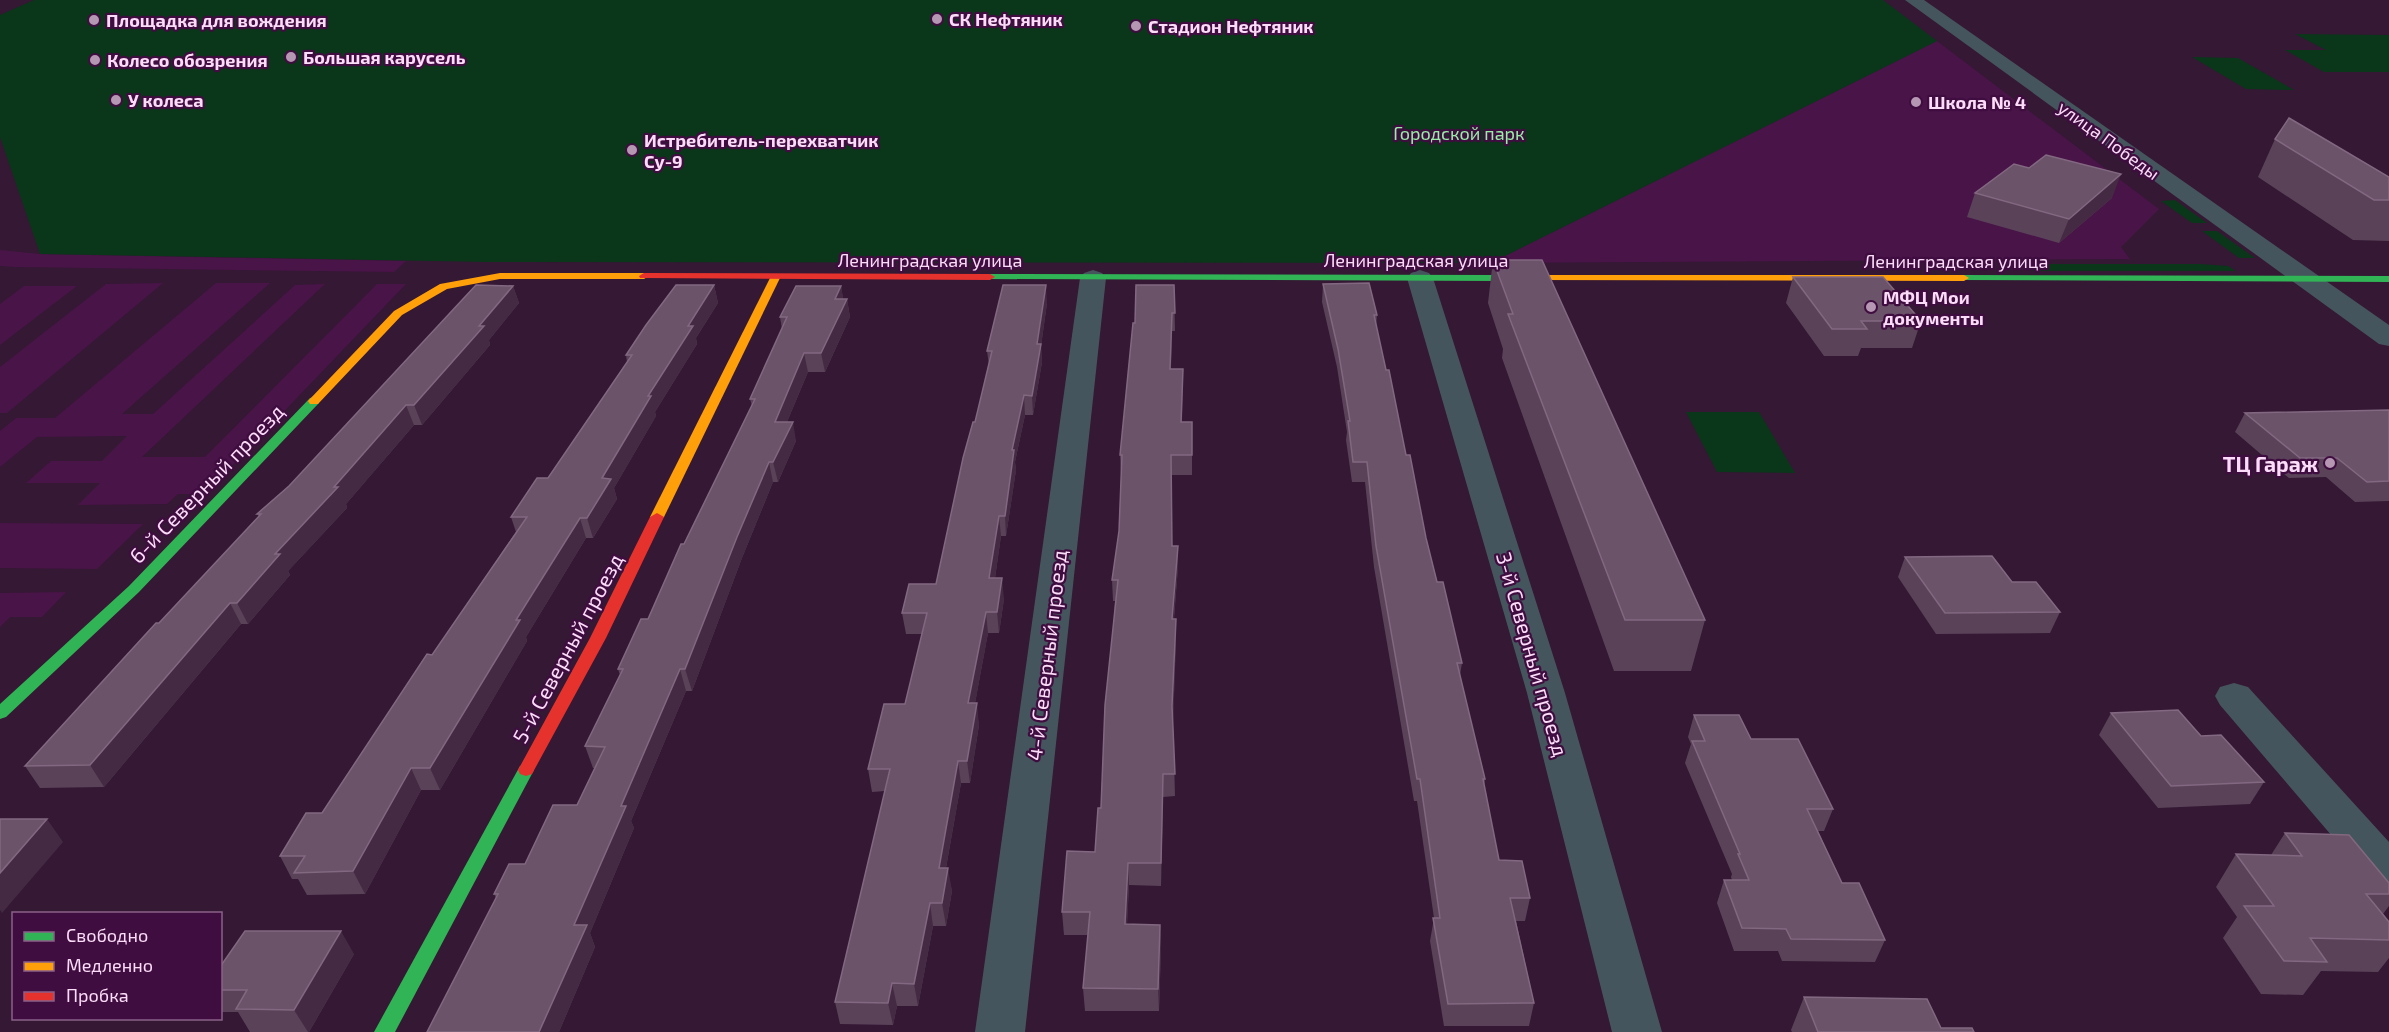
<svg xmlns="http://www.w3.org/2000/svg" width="2389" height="1032" font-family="'Exo 2',sans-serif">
<rect width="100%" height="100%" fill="#341834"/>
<!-- built -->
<g fill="#491448">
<path d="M1937,41L2159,209L2121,247L2130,259L1491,263Z"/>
<path d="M0,250L40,254L406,261L394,272L15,267L0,266Z"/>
<path d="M163,283L7,413H0V367L106,284Z"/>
<path d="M216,283H270L122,414H153L295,285L325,284L142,457H205L377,284H406L205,494H178L167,504L78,505L100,483H26L51,461H102L127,436L37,437L0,467V431L16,418H55Z"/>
<path d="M24,286H77L0,345V304Z"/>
<path d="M0,523L143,524L97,569L0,568Z"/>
<path d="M66,592L42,617H10L0,627V593Z"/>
</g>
<!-- green -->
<g fill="#0a371a">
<path d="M34,0H1883L1937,41L1491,263L487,262L40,254L0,137V15Z"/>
<path d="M2295,34L2389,35V72H2324L2285,50H2326Z"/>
<path d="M2192,57L2238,58L2294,90L2246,89Z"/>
<path d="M2175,200L2207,223H2192L2161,201Z"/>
<path d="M2202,231H2217L2255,258H2239Z"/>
<path d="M2016,264H2201L2228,266L2236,271H2033Z"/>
<path d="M1686,412H1759L1795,473L1717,472Z"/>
</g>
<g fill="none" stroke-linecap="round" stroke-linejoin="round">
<!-- street -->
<g fill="#45555d" fill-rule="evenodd">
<path d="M1905,0H1924L2389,325V346L2379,344Z"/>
<path d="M1093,270L1102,273L1106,278L1025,1032H975L1080,278L1084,273Z"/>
<path d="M1420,270L1429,273L1433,278L1565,693L1662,1032H1612L1527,693L1407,278L1411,273Z"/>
<path d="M2234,683L2248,687L2389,842V889L2373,884L2220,705L2215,696L2220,687Z"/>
</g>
<!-- fast -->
<g fill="#30b455" fill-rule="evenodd">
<path d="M990,274L1496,275L1501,278L1496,281L986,279L985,277Z"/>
<path d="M1964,275L2389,276V282L1960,280L1959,278Z"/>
<path d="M314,397L320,401L318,404L139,592L6,717L0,719V704L129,586L310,398Z"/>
<path d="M526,764L532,766L534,770L395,1032H374L520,766Z"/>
</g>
<!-- slow -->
<g fill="#ff9f0a" fill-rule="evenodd">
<path d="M500,273H644L649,276L644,279H500L447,289L402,315L318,404H310L308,401L394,311L440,284Z"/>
<path d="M775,275L780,278L664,517L657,521L652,520L650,517L770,278Z"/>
<path d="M1496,275H1964L1969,278L1964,281L1492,280V276Z"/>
</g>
<!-- jam -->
<g fill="#e5322d" fill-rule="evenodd">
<path d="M644,273L990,274L995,277L990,280L640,278L639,276Z"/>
<path d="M657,513L664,517L606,638L532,774L526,776L520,774L518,770L590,638L650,517Z"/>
</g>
</g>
<!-- wall -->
<g fill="#5a4359">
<path d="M2275,139L2389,177V241L2353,240L2258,177Z"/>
<path d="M1975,193L2112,198L2059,243L1967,217Z"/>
<path d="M1493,260L1705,620L1691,671H1614L1502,358L1503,349L1488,303Z"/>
<path d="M1793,277L1921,321L1912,348H1861L1858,356H1824L1786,303Z"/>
<path d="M1323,284L1377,315L1376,326L1426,538L1437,582L1462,663L1460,675L1485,779L1484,785L1499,860L1530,898L1525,921H1516L1534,1003L1529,1026H1444L1430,941L1434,918L1417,801H1414L1374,567L1365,482H1352L1346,440L1347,432L1337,367L1322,302Z"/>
<path d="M714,285L718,303L696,338L697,344L655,412L656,416L614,488L617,499L593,538H586L526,637L527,641L440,790H421L365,894L307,895L298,879H292L280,856L322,813L432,655L516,532L511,517L548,478L627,362L626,355Z"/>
<path d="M1174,285L1175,331H1172L1171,369H1183L1182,422H1192V475H1171L1172,546H1178V567L1174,619H1176V640L1173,721L1175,796L1163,797L1161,886L1129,885L1127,924L1160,925L1161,947L1159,1011H1085L1083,988L1088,935H1064L1062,912L1095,852L1101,808L1115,601H1113L1112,580L1119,531L1121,475L1120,455L1135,323Z"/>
<path d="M513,286L519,303L489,340L490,345L422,425H414L346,504L347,508L288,571L290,575L248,624H241L104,787L40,788L25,766L259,517L257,514Z"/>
<path d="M841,286L843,299H847L850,317L825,372H808L787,422L796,441L778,482H773L742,558L692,691H686L631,821L634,828L590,933L595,947L559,1032H427L496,898L494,894L525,864L577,805L595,768H593L585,746L620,675L618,669L648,619L752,406L750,399L782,329L780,317Z"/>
<path d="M1047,303L1041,346L1042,362L1033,415H1025L1015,462L1016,470L1006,536H1001L995,578L1004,599L999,633H988L975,703L979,725L970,783H961L946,868L952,891L946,926H933L918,1006H897L893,1025L840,1024L835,1002L885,791L872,792L868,769L905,704L922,634H906L902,613L936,584L989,365L987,351Z"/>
<path d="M2389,410V501L2355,502L2326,477L2289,478L2235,432L2245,413Z"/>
<path d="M1905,557L2012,582L2060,612L2050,633L1936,634L1898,577Z"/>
<path d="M2111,713L2201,736L2264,782L2250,804L2158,808L2099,735Z"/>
<path d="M1694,715L1751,739L1833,809L1824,831H1818L1842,883L1885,940L1875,962L1782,961L1778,951H1734L1717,903L1724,880H1732L1731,877L1732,874L1685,763L1691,744L1688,737Z"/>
<path d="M2285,833L2389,883V906L2383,914L2389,922V958L2378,972L2321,971L2303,995L2261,994L2223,938L2237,917L2216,887L2236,854L2271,855Z"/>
<path d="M354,954L309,1032H250L238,1012H220V967Z"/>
<path d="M1804,997L1941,1028L1974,1032H1792L1791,1030Z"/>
</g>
<!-- shaded-wall -->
<g fill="#442b43">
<path d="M2121,174L2112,198L2059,243L2069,219Z"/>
<path d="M714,285L718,303L696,338L697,344L655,412L656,416L614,488L617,499L593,538L587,518L602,478L688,326Z"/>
<path d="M1046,285L1047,303L1041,346L1042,362L1033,415L1032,396L1037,344Z"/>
<path d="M513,286L519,303L489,340L490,345L422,425L414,405L479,326Z"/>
<path d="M841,286L844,304L835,299Z"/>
<path d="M847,299L850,317L825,372L821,353Z"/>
<path d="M1172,313V331L1170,388V369Z"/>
<path d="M804,353L808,372L779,441L775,422Z"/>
<path d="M1024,395L1025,415L1015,462L1016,470L1006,536L1005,516L1012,450Z"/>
<path d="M406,405L414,425L346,504L347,508L288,571L290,575L248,624L237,603L275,554Z"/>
<path d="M793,422L796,441L778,482L773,462Z"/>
<path d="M769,462L773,482L742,558L692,691L685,669L737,537Z"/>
<path d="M999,516L1001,536L992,599L989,578Z"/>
<path d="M580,518L586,538L526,637L527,641L440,790L430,768L516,620Z"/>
<path d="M1178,546V567L1172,640V619Z"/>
<path d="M1002,578L1004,599L999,633L997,612Z"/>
<path d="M230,603L241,624L104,787L90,765Z"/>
<path d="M986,612L988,633L971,725L968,703Z"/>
<path d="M1176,619V640L1173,727L1172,706Z"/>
<path d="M680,669L686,691L631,821L634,828L590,933L595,947L559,1032H539L574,925L621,806Z"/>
<path d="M977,703L979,725L970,783L967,761Z"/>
<path d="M958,761L961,783L942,890L939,868Z"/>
<path d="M411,768L421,790L365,894L353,871Z"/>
<path d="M1163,774V797L1161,886V863Z"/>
<path d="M47,819L63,842L2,913L0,910V873Z"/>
<path d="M1128,863L1129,885L1126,947L1125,924Z"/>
<path d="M948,868L952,891L946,926L942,903Z"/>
<path d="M930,903L933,926L918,1006L914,984Z"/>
<path d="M1160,925L1161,947L1159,1011L1158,989Z"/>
<path d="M341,931L354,954L309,1032H308L294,1010Z"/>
<path d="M892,983L897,1006L893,1025L888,1003Z"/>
</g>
<!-- building -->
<g fill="#6b536a" stroke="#826880" stroke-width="1.5">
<path d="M2289,118L2389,177V200H2374L2275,139Z"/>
<path d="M2046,155L2121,174L2069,219L1975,193L2014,164L2029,168Z"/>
<path d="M1493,260H1542L1705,620H1625L1508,314H1513Z"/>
<path d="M1793,277H1883L1921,321H1861L1867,329H1832Z"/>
<path d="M1369,283L1377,315H1374L1386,370H1389L1406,455H1410L1426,538L1437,582H1443L1462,663H1457L1485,779H1483L1499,860L1522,861L1530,898H1510L1534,1003L1448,1004L1433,918H1440L1420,779H1417L1376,546L1367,462H1353L1348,421H1350L1338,349L1323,284Z"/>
<path d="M476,285L513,286L479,326H484L414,405H406L334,487H338L275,554H280L237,603H230L90,765L25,766L156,623H159L261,514H257L289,486Z"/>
<path d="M676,285H714L688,326H693L648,396H651L602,478L611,479L587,518H580L516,620H520L430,768H411L353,871L294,873L305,856H280L306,813H322L427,654L432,655L527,517H511L537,478H548L632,355H626L646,325Z"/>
<path d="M1003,285H1046L1037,344H1041L1032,396L1024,395L1012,450H1014L1005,516H999L989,578H1002L997,612H986L968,703H977L967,761H958L939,868H948L942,903H930L914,984L892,983L888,1003L835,1002L890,769H868L884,704H905L927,613H902L909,584H936L963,458L973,422H975L992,351H987Z"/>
<path d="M1136,285H1174L1175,313H1172L1170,369H1183L1181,422H1192V455H1171L1172,546H1178L1172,619H1176L1172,706L1175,774H1163L1161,863H1128L1125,924L1160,925L1158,989L1083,988L1090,912H1062L1067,851L1095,852L1098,808H1101L1105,705L1118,580H1112L1119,531L1122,455H1120L1133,323H1135Z"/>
<path d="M796,286H841L835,299H847L821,353H804L775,422H793L773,462H769L737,537L685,669H680L621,806H626L574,925H587L539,1032H427L498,894H494L509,864H525L553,805H577L605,747L585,746L623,669H618L641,619H648L681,544H684L755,399H750L787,317H780Z"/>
<path d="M2389,410V481L2367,482L2337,458H2300L2245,413Z"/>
<path d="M1992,556L2012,582H2036L2060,612L1945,613L1905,557Z"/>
<path d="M2178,710L2201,736L2221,735L2264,782L2171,786L2111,713Z"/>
<path d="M1694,715H1739L1751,739H1798L1833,809H1807L1842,883H1859L1885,940L1791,939L1786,929L1742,928L1724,880H1749L1738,854H1740L1692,741H1705Z"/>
<path d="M0,819H47L0,873Z"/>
<path d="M2285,833L2349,835L2389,883V894H2366L2389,922V940L2310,938L2327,962L2284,961L2244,906H2274L2236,854L2302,856Z"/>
<path d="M245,931H341L294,1010L236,1009L247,990H220V967Z"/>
<path d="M1804,997L1927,999L1941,1028H1972L1974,1032H1818Z"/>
</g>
<!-- markers -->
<g fill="#b597b3" stroke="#3f0d3f" stroke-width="2">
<circle cx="937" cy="19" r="6"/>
<circle cx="94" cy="20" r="6"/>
<circle cx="1136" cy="26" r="6"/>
<circle cx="291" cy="57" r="6"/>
<circle cx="95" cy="60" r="6"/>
<circle cx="116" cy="100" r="6"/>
<circle cx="1916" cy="102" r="6"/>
<circle cx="632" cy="150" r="6"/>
<circle cx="1871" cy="307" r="6"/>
<circle cx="2330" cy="463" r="6"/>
</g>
<g text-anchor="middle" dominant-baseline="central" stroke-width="4.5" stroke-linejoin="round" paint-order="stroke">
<!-- far-poi labels -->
<g font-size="18" font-weight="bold" fill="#fbdcf8" stroke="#3f0d3f" text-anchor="start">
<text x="949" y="19">СК Нефтяник</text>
<text x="106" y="20">Площадка для вождения</text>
<text x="1148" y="26">Стадион Нефтяник</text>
<text x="303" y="57">Большая карусель</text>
<text x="107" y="60">Колесо обозрения</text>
<text x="128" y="100">У колеса</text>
<text x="1928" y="102">Школа № 4</text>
<text x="644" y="140">Истребитель-перехватчик<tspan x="644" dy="21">Су-9</tspan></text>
<text x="1883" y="297">МФЦ Мои<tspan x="1883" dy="21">документы</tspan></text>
</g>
<!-- far-park labels -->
<g font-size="18" fill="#96efa5" stroke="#3f0d3f">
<text x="1459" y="133">Городской парк</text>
</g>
<!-- far-street labels -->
<g font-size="18" fill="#fbdcf8" stroke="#3f0d3f">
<text transform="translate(2109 140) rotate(36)">улица Победы</text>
<text x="930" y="260">Ленинградская улица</text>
<text x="1416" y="260">Ленинградская улица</text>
<text x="1956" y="261">Ленинградская улица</text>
</g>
<!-- poi labels -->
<g font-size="21" font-weight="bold" fill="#fbdcf8" stroke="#3f0d3f" text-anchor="end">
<text x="2318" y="463">ТЦ Гараж</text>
</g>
<!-- street labels -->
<g font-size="21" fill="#fbdcf8" stroke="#3f0d3f">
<text transform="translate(206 483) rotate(-46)">6-й Северный проезд</text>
<text transform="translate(567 648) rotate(-62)">5-й Северный проезд</text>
<text transform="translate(1533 654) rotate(74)">3-й Северный проезд</text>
<text transform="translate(1046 655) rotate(-83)">4-й Северный проезд</text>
</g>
</g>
<!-- legend -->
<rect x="12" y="912" width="210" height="108" fill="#3f0d3f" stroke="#8a6089" stroke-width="1.5"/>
<rect x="24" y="932" width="30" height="9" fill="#30b455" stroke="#8a6089" stroke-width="1.5"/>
<text x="66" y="942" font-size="18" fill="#fbdcf8">Свободно</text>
<rect x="24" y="962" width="30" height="9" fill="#ff9f0a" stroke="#8a6089" stroke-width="1.5"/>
<text x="66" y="972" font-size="18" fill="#fbdcf8">Медленно</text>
<rect x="24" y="992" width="30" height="9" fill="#e5322d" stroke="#8a6089" stroke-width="1.5"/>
<text x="66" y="1002" font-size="18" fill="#fbdcf8">Пробка</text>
</svg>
